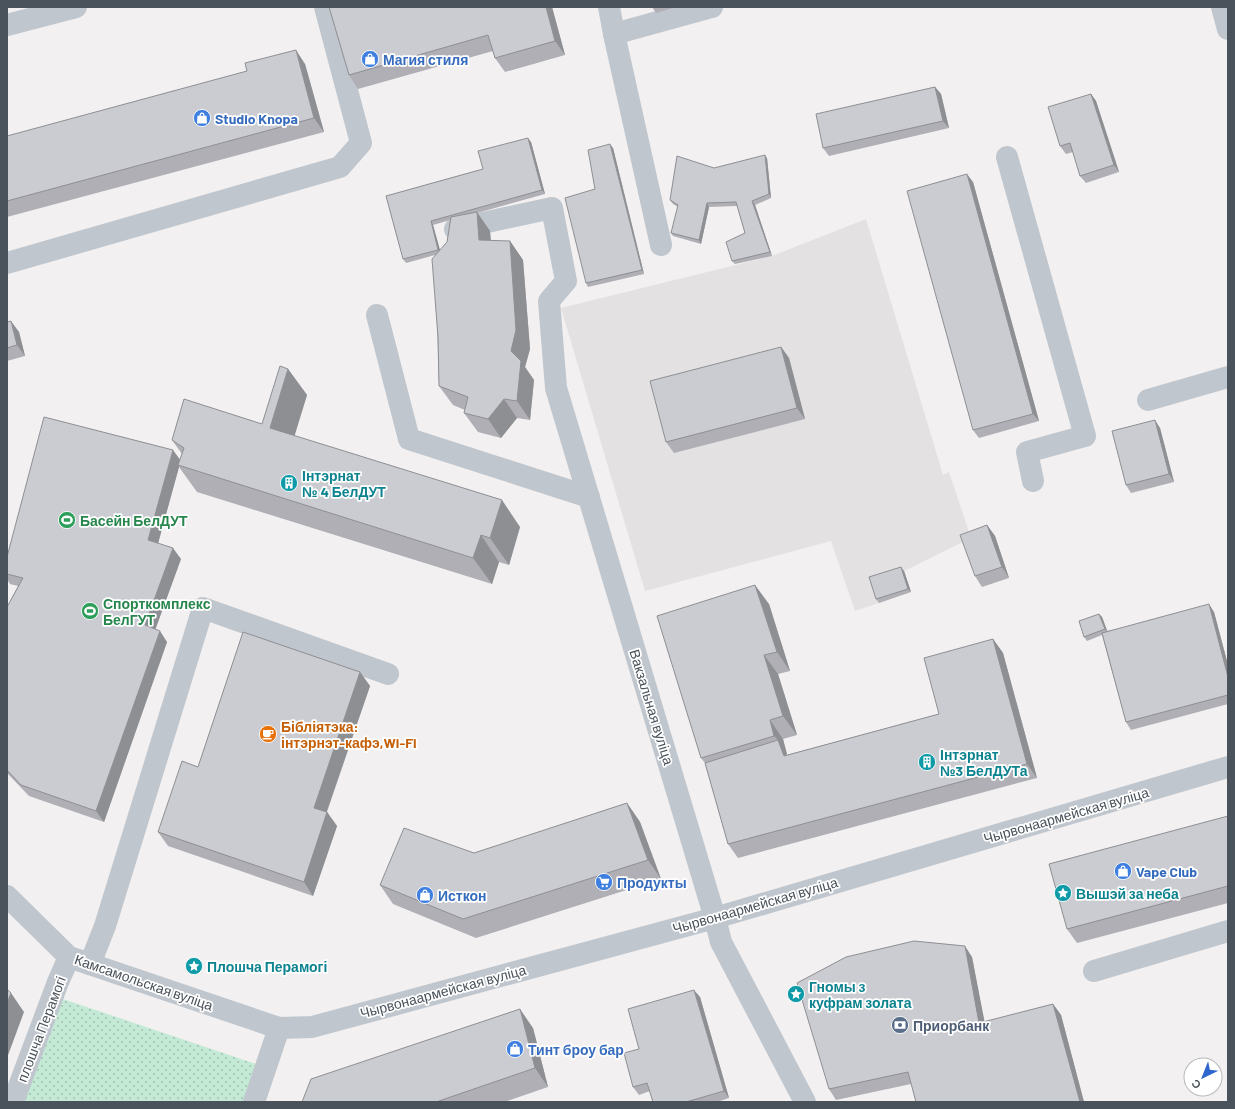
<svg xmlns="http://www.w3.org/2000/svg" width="1235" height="1109" font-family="Barlow,sans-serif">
<defs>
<pattern id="green-dots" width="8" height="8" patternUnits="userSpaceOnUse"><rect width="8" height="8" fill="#c4ead6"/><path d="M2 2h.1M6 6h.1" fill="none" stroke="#a1c0b1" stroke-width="1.8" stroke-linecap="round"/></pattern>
</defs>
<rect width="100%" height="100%" fill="#f2f0f0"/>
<!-- education -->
<path fill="#e3e1e1" d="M866,219L943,475L949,472L971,538L904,571L911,592L855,611L831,541L645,591L561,308L772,256Z"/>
<!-- green -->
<path fill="url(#green-dots)" d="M57,997L268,1068L257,1102H22Z"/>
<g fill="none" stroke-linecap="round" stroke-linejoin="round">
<!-- minor -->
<g stroke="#c0c6cd" stroke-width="22">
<path d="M609,7L614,34L661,245"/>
<path d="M1222,7L1228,29"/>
<path d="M7,25L76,7"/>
<path d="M614,34L712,7"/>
<path d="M1007,157L1085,436L1027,452L1033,481"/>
<path d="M455,229L552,208L566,281L549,301L556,388L715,918L721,942L805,1102"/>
<path d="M7,263L340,167L361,143L325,7"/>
<path d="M377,315L409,439L589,497"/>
<path d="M1148,400L1228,377"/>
<path d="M7,896L69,957L279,1028L312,1027L715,918L1228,767"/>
<path d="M90,964L105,926L203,608L388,674"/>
<path d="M1094,971L1228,931"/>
<path d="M13,1102L58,982L69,957"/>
<path d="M254,1102L279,1028"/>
</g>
</g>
<!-- wall -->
<g fill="#afafb5" fill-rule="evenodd">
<path d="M552,7L565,55L505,72L495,58L493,51L358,89L349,75Z"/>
<path d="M652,7H676L656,13Z"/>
<path d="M305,64L324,132L7,217V136Z"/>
<path d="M935,87L941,94L949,128L829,156L823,148Z"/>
<path d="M1091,94L1096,101L1119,172L1086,183L1080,176L1073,152L1066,154L1060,146Z"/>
<path d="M531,142L545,194L477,213L490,231L491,241H510L523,260L530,349L525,367L534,380L530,420L517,418L501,438L478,432L464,413L465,410L453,405L439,386L435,255L406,263L403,259L386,196L483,169ZM450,220L447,242L440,250L433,225Z"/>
<path d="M613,148L644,274L588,287L586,283L595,189Z"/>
<path d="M767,158L771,198L755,205L772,256L735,264L732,261L745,233L737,206L709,207L701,244L673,236L671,233L678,207L673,204L670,200L714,168Z"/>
<path d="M973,182L1039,421L979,438L973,430Z"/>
<path d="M7,322L19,332L25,356L7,361Z"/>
<path d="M781,347L789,358L805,419L674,453L666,442Z"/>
<path d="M288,369L307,395L294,436L520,527L509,565L499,562L492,584L197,492L179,467L158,543L181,559L155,629L167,642L104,822L29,796L7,773V607L18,586L10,584L7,579V557L180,460L182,454L172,440L262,424Z"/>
<path d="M1160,428L1174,482L1131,493L1126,485Z"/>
<path d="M987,525L995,536L1009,578L982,587L975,576Z"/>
<path d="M904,571L911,592L879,603L876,599Z"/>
<path d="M769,604L790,671L778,674L797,735L783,739L787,755L939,714L993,639L1003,653L1037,778L738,858L728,844L705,763L701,758Z"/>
<path d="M1214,612L1228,665V704L1131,730L1126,722L1102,635L1087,641L1084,637L1099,614L1102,617L1107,631Z"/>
<path d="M360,672L370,686L327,812L337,826L313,896L168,846L158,832L198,767Z"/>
<path d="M627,803L640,822L661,879L476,938L393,904L380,885Z"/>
<path d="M1228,816V903L1077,943L1067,929Z"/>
<path d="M972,957L984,1022L1053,1004L1061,1015L1084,1102H916L911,1084L836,1100L829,1089Z"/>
<path d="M700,997L729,1098L717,1102H653L650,1091L639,1095L633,1087L639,1049Z"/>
<path d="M533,1028L548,1087L504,1102H302Z"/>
</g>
<!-- shaded-wall -->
<g fill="#8e8f93">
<path d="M546,7H552L565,55L555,41Z"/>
<path d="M296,50L305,64L324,132L314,118Z"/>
<path d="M935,87L941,94L949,128L943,121Z"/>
<path d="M1091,94L1096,101L1119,172L1114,165Z"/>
<path d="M528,138L531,142L545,194L542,190Z"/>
<path d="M610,144L613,148L644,274L642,270Z"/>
<path d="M765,155L767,158L771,198L769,194Z"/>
<path d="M967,174L973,182L1039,421L1033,414Z"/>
<path d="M752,201L755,205L772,256L770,252Z"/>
<path d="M707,203L709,207L701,244L699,240Z"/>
<path d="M477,212L490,231L492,259L479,240Z"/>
<path d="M431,221L433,225L441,254L438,250Z"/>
<path d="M510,241L523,260L530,349L525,367L534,380L530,420L517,401L511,351Z"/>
<path d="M11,321L19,332L25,356L17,345Z"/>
<path d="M781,347L789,358L805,419L797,408Z"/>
<path d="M288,369L307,395L289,454L270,428Z"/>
<path d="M504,399L517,418L501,438L488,419Z"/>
<path d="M1155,420L1160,428L1174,482L1169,474Z"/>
<path d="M173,450L181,461L178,465L179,467L156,551L148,540Z"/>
<path d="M502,500L520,527L509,565L490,538Z"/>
<path d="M987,525L995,536L1009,578L1002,567Z"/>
<path d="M481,535L499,562L492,584L473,558Z"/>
<path d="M173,548L181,559L153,636L145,625Z"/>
<path d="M901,567L904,571L911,592L908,589Z"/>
<path d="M755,585L769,604L790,671L777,652Z"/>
<path d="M1209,604L1214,612L1228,665V677Z"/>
<path d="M1099,614L1102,617L1108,633L1105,629Z"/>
<path d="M160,631L167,642L104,822L96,811Z"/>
<path d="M993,639L1003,653L1037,778L1027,764Z"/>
<path d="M764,655L778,674L797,735L783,716Z"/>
<path d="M360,672L370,686L323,822L314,808Z"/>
<path d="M770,720L783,739L787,754L784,756L778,740L774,736Z"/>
<path d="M627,803L640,822L661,879L648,860Z"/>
<path d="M327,812L337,826L313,896L304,882Z"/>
<path d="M965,946L972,957L987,1034L979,1023Z"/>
<path d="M694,990L700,997L729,1098L724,1091Z"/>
<path d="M11,993L24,1012L7,1058V1003Z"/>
<path d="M1053,1004L1061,1015L1084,1102H1080Z"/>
<path d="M520,1009L533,1028L548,1087L535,1068Z"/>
</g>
<!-- building -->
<g fill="#cbccd2" stroke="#8e8f93">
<path d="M329,7H546L555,41L495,58L488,35L349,75Z"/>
<path d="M296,50L314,118L7,201V136L247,71L245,63Z"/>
<path d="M935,87L943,121L823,148L816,114Z"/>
<path d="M1091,94L1114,165L1080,176L1070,143L1060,146L1048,107Z"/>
<path d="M528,138L542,190L431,221L438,250L403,259L386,196L483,169L478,151Z"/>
<path d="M610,144L642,270L586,283L565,198L595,189L588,150Z"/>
<path d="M765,155L769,194L752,201L770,252L732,261L726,242L745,233L736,202L707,203L699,240L671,233L678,205L670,200L677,156L714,168Z"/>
<path d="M967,174L1033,414L973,430L907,191Z"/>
<path d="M477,212L479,240L510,241L516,330L511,351L521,361L517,401L504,399L488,419L464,413L468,397L439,386L438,337L432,259L447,242L451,217Z"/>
<path d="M11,321L17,345L7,348V322Z"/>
<path d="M781,347L797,408L666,442L650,381Z"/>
<path d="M280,366L288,369L270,428L502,500L490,538L481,535L473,558L178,465L184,448L172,440L184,399L262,424Z"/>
<path d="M44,417L173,450L148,540L173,548L145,625L160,631L96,811L21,785L7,770V607L23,578L7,574V557Z"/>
<path d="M1155,420L1169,474L1126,485L1112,431Z"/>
<path d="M987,525L1002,567L975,576L960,535Z"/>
<path d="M901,567L908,589L876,599L869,577Z"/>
<path d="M755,585L777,652L764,655L783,716L770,720L774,736L701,758L657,616Z"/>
<path d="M1209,604L1228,677V695L1126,722L1102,633Z"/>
<path d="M1099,614L1105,629L1084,637L1079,621Z"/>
<path d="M243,632L360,672L314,808L327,812L304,882L158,832L182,761L198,767Z"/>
<path d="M993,639L1027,764L728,844L705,763L778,740L784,756L939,714L924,658Z"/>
<path d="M627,803L648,860L463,919L380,885L404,828L474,853Z"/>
<path d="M1228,816V886L1067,929L1049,864Z"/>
<path d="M914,941L965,946L979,1023L1053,1004L1080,1102H916L908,1072L829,1089L797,983L846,957Z"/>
<path d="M7,989L11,993L7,1003Z"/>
<path d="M694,990L724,1091L686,1102H653L647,1083L633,1087L624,1053L639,1049L628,1009Z"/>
<path d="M520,1009L535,1068L436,1102H302L311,1079Z"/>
</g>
<!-- icons -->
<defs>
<symbol id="shop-disc" viewBox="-11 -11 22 22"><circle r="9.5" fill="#3f7fe0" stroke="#fff"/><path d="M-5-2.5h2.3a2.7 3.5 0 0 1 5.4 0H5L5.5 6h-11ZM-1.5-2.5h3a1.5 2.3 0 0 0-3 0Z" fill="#fff"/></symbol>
<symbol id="building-disc" viewBox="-11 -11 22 22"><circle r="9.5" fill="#0f9aa8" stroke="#fff"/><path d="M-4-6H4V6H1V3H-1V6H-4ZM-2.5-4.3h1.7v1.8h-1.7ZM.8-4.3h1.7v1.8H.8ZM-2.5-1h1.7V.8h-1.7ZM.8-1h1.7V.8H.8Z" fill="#fff"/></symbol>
<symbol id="stadium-disc" viewBox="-11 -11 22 22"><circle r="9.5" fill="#2e9e5b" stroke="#fff"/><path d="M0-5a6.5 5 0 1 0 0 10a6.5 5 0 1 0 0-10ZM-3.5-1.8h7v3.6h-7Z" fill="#fff"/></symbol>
<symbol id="cafe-disc" viewBox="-11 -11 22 22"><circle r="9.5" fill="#e8710a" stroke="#fff"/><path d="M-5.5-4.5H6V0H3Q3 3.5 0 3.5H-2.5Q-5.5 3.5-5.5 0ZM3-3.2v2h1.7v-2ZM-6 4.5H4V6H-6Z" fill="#fff"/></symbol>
<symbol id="supermarket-disc" viewBox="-11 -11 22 22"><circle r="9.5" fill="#3f7fe0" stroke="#fff"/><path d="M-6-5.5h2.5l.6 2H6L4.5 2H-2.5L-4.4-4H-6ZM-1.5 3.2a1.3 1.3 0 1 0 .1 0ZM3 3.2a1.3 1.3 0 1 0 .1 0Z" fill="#fff"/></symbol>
<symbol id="sight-disc" viewBox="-11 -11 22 22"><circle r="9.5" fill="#0f9aa8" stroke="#fff"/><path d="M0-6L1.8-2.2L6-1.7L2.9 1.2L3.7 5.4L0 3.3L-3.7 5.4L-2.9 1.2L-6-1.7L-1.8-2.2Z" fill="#fff"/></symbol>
<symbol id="bank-disc" viewBox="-11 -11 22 22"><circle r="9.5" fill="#5c6f8a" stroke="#fff"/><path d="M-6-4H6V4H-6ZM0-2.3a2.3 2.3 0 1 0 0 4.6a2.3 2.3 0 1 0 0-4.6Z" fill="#fff"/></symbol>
</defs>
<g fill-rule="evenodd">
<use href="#shop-disc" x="360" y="49" width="20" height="20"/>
<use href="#shop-disc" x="192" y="108" width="20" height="20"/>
<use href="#building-disc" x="279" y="473" width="20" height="20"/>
<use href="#stadium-disc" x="57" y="510" width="20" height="20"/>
<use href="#stadium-disc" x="80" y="601" width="20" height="20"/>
<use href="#cafe-disc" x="258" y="724" width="20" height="20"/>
<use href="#building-disc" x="917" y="752" width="20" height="20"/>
<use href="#shop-disc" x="1113" y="861" width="20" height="20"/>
<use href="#supermarket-disc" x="594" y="872" width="20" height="20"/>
<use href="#sight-disc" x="1053" y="883" width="20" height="20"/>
<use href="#shop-disc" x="415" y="885" width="20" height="20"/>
<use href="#sight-disc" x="184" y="956" width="20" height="20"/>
<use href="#sight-disc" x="786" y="984" width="20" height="20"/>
<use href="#bank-disc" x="890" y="1015" width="20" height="20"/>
<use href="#shop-disc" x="505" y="1039" width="20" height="20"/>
</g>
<g text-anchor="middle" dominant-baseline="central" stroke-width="3.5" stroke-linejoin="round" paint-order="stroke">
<!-- shop labels -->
<g font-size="14" font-weight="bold" fill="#366cbe" stroke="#fff" text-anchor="start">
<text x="383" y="59">Магия стиля</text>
<text x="215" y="118">Studio Knopa</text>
<text x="1136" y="871">Vape Club</text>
<text x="617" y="882">Продукты</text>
<text x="438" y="895">Исткон</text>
<text x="528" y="1049">Тинт броу бар</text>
</g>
<!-- culture labels -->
<g font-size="14" font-weight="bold" fill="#0d838f" stroke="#fff" text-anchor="start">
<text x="302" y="475">Інтэрнат<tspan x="302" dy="16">№ 4 БелДУТ</tspan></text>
<text x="940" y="754">Інтэрнат<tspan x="940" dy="16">№3 БелДУТа</tspan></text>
<text x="1076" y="893">Вышэй за неба</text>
<text x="207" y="966">Плошча Перамогі</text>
<text x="809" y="986">Гномы з<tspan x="809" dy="16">куфрам золата</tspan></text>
</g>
<!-- leisure labels -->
<g font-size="14" font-weight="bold" fill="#27864d" stroke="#fff" text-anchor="start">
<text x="80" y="520">Басейн БелДУТ</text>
<text x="103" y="603">Спорткомплекс<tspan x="103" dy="16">БелГУТ</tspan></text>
</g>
<!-- street labels -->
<g font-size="14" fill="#4a525b" stroke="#fff">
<text transform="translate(652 707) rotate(73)">Вакзальная вуліца</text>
<text transform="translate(1066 815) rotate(-16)">Чырвонаармейская вуліца</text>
<text transform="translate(755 905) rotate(-16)">Чырвонаармейская вуліца</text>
<text transform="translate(144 982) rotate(19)">Камсамольская вуліца</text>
<text transform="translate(443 991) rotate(-15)">Чырвонаармейская вуліца</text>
<text transform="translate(41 1029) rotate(-69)">плошча Перамогі</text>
</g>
<!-- food labels -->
<g font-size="14" font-weight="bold" fill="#c56008" stroke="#fff" text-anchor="start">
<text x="281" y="726">Бібліятэка:<tspan x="281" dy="16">інтэрнэт-кафэ,Wi-Fi</tspan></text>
</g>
<!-- service labels -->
<g font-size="14" font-weight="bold" fill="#4e5e75" stroke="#fff" text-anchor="start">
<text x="913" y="1025">Приорбанк</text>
</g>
</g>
<!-- border -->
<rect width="1235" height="1109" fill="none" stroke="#4a525b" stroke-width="16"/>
<!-- north arrow -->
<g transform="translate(1203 1077) rotate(223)"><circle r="19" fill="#ffffff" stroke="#b7babd"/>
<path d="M0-3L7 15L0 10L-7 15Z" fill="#2e66ce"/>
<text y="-6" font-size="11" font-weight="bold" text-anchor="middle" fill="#4a525b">С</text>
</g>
</svg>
